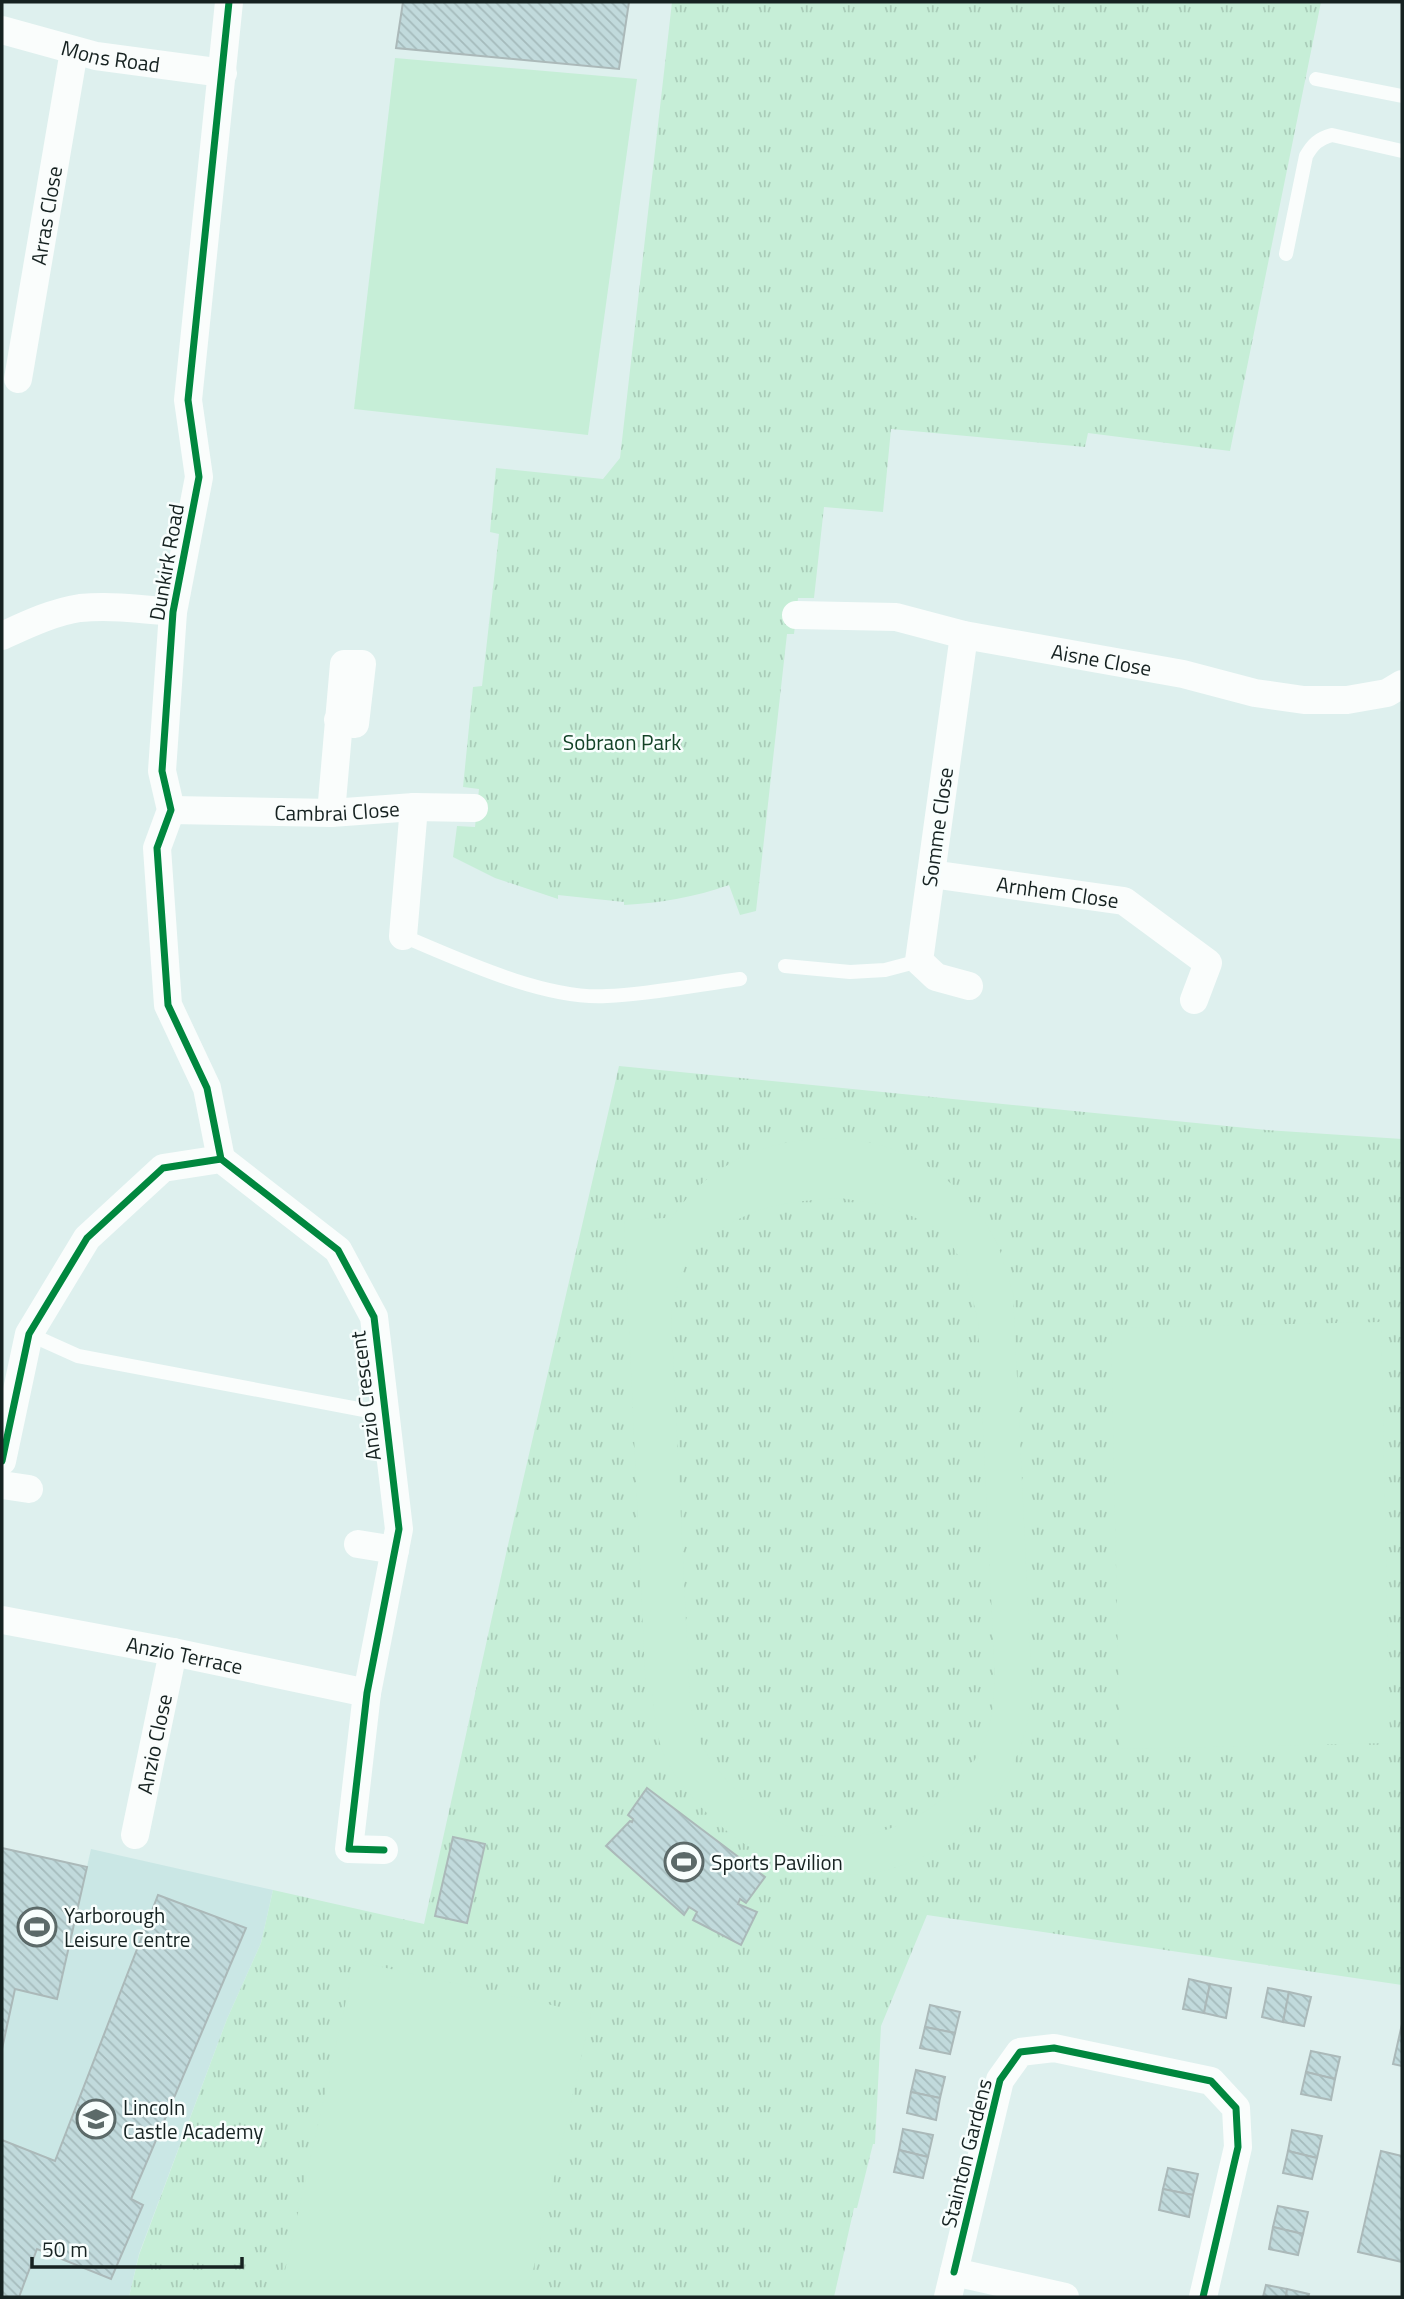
<svg xmlns="http://www.w3.org/2000/svg" width="1404" height="2299" font-family="'Titillium Web',sans-serif">
<defs>
<pattern id="grass-tufts" width="24" height="20" patternUnits="userSpaceOnUse" patternTransform="scale(1.75)"><rect width="24" height="20" fill="#c6eed7"/><path d="M3 7l-1-3M5 7V3M7 7l1-3M15 17l-1-3M17 17v-4M19 17l1-3" fill="none" stroke="#a9ccb8"/></pattern>
<pattern id="building-back-hatch" width="6" height="6" patternUnits="userSpaceOnUse" patternTransform="scale(1.75)"><rect width="6" height="6" fill="#c1dadc"/><path d="M-1 5l2 2M0 0l6 6M5-1l2 2" fill="none" stroke="#a5bbbc"/></pattern>
</defs>
<rect width="100%" height="100%" fill="#def0ee"/>
<!-- built -->
<path fill="#cae7e5" d="M91,1849L273,1890L261,1943L227,2019L139,2254L129,2297H2V2049L15,1989L57,1998Z"/>
<!-- grass -->
<g fill="url(#grass-tufts)">
<path d="M672,2H1321L1230,451L1088,433L1085,447L891,429L883,512L824,507L814,598H798L794,634H787L756,911L740,915L729,885C695,897 661,903 624,905V902L558,895V899L495,878L453,857L457,826L475,827L479,789L463,787L473,687L482,686L499,534L490,532L496,468L603,479L620,458Z"/>
<path d="M619,1066L1267,1130L1402,1139V1985L927,1915L881,2026L875,2144H873L857,2208H854L834,2297H129L139,2255L227,2019L261,1943L273,1890L424,1924L508,1545Z"/>
</g>
<!-- pitch -->
<g fill="#c6eed7" fill-rule="evenodd">
<path d="M395,58L637,79L588,435L354,409Z"/>
<path d="M828,1138C840,1139 853,1139 866,1142C923,1152 974,1193 998,1246C1004,1261 1008,1278 1013,1293L1032,1690C1030,1704 1029,1719 1025,1732C1013,1774 988,1815 953,1842C945,1848 934,1852 924,1856C845,1895 761,1871 702,1808C688,1793 674,1776 665,1757C656,1738 655,1714 652,1694H646L624,1220L666,1218L668,1224C689,1188 728,1158 769,1147C788,1141 808,1140 828,1138ZM840,1198L883,1205L914,1217L944,1232L966,1269L978,1322L995,1679C993,1700 993,1723 984,1742C949,1823 849,1863 771,1818C763,1813 754,1809 748,1804C742,1798 736,1790 730,1784C716,1768 702,1751 696,1731C691,1716 690,1699 689,1683L671,1314C675,1296 679,1273 689,1257C695,1246 706,1240 717,1232C758,1204 792,1201 840,1198Z"/>
<path d="M1381,1322L1390,1743L1120,1749L1111,1328Z"/>
<path d="M355,1961L591,2014L527,2297H279Z"/>
</g>
<!-- building -->
<g fill="url(#building-back-hatch)" stroke="#abb9b9" stroke-width="2">
<path d="M403,2H629L619,69L396,48Z"/>
<path d="M647,1788L765,1877L746,1903L740,1899L738,1904L757,1912L741,1945L693,1920L697,1912L689,1907L684,1915L606,1846L630,1821L632,1822L633,1819L628,1815Z"/>
<path d="M453,1837L485,1844L467,1923L435,1916Z"/>
<path d="M2,1848L87,1867L57,1999L15,1989L2,2049Z"/>
<path d="M158,1895L246,1928L131,2199L143,2205L111,2279L37,2249L19,2297H2V2140L55,2161Z"/>
<path d="M1189,1979L1210,1984L1204,2013L1183,2009Z"/>
<path d="M1210,1984L1231,1988L1226,2018L1204,2013Z"/>
<path d="M1268,1988L1289,1992L1283,2022L1262,2017Z"/>
<path d="M1289,1992L1311,1997L1304,2026L1283,2022Z"/>
<path d="M930,2005L960,2012L955,2033L925,2027Z"/>
<path d="M1402,2024V2066L1393,2064Z"/>
<path d="M925,2027L955,2033L950,2054L920,2048Z"/>
<path d="M1311,2051L1340,2057L1335,2079L1306,2072Z"/>
<path d="M916,2070L945,2077L940,2098L911,2092Z"/>
<path d="M1306,2072L1335,2079L1331,2100L1301,2094Z"/>
<path d="M911,2092L940,2098L936,2120L907,2113Z"/>
<path d="M903,2129L933,2135L928,2157L899,2150Z"/>
<path d="M1292,2130L1322,2136L1317,2158L1288,2151Z"/>
<path d="M899,2150L928,2157L923,2178L894,2172Z"/>
<path d="M1288,2151L1317,2158L1312,2179L1283,2173Z"/>
<path d="M1381,2151L1402,2156V2262L1358,2252Z"/>
<path d="M1168,2168L1198,2174L1193,2195L1163,2189Z"/>
<path d="M1163,2189L1193,2195L1189,2217L1159,2210Z"/>
<path d="M1278,2206L1308,2212L1303,2234L1273,2227Z"/>
<path d="M1273,2227L1303,2234L1298,2255L1269,2249Z"/>
<path d="M1266,2285L1287,2289L1286,2297H1263Z"/>
<path d="M1287,2289L1309,2294L1308,2297H1286Z"/>
</g>
<g fill="none" stroke-linecap="round" stroke-linejoin="round">
<!-- lane -->
<g stroke="#fafdfc" stroke-width="14">
<path d="M1316,79L1402,96"/>
<path d="M1286,254L1306,156C1313,144 1318,139 1332,135L1402,151"/>
<path d="M403,936C460,960 545,1000 607,996C651,994 696,985 740,979"/>
<path d="M785,966L850,972L885,970L919,961"/>
<path d="M29,1334L78,1356L385,1414"/>
</g>
<!-- street -->
<g stroke="#fafdfc" stroke-width="28">
<path id="s1" d="M2,30L96,56L223,73"/>
<path id="s2" d="M18,379L74,51"/>
<path id="s3" d="M796,615L896,617L964,635L1183,674L1255,693L1304,700H1347L1387,693L1402,684"/>
<path d="M964,635L919,961L936,977L969,986"/>
<path d="M2,636C26,625 53,612 80,608C111,605 142,609 173,612"/>
<path d="M414,807L474,808"/>
<path id="s4" d="M171,810L331,813L414,807L403,936"/>
<path d="M331,813L344,664H362L355,724L338,720"/>
<path id="s5" d="M931,874L1124,901L1208,963L1194,1000"/>
<path d="M221,1159L207,1088L168,1005L157,848L171,810L162,771L173,612L199,477L188,400L229,2"/>
<path d="M2,1461L29,1334L87,1238L163,1168L221,1159L338,1250L374,1317L399,1529L367,1693L349,1849L384,1850"/>
<path d="M2,1485L29,1489"/>
<path d="M358,1544L395,1550"/>
<path id="s6" d="M2,1620L173,1652L367,1693"/>
<path id="s7" d="M135,1835L173,1652"/>
<path d="M954,2272L1000,2080L1020,2052L1054,2048L1211,2081L1236,2108L1238,2147L1203,2297"/>
<path d="M948,2297L954,2272L1065,2297"/>
</g>
<defs>
<g id="cycleway">
<path d="M221,1159L207,1088L168,1005L157,848L171,810L162,771L173,612L199,477L188,400L229,2"/>
<path d="M2,1461L29,1334L87,1238L163,1168L221,1159L338,1250L374,1317L399,1529L367,1693L349,1849L384,1850"/>
<path d="M954,2272L1000,2080L1020,2052L1054,2048L1211,2081L1236,2108L1238,2147L1203,2297"/>
</g>
</defs>
<!-- cycleway casing -->
<use href="#cycleway" stroke="#f8fefd" stroke-width="11"/>
<!-- cycleway -->
<use href="#cycleway" stroke="#00873e" stroke-width="7"/>
</g>
<!-- icons -->
<defs>
<symbol id="stadium-ring" viewBox="-11 -11 22 22"><circle r="9.5" fill="#f8fefd" stroke="#5c6a69" stroke-width="1.5"/><path d="M0-5a6.5 5 0 1 0 0 10a6.5 5 0 1 0 0-10ZM-3.5-1.8h7v3.6h-7Z" fill="#5c6a69"/></symbol>
<symbol id="school-ring" viewBox="-11 -11 22 22"><circle r="9.5" fill="#f8fefd" stroke="#5c6a69" stroke-width="1.5"/><path d="M0-5L7-2L0 1L-7-2ZM-4 1L0 2.5L4 1V4Q0 6-4 4Z" fill="#5c6a69"/></symbol>
</defs>
<g fill-rule="evenodd">
<use href="#stadium-ring" x="662" y="1840" width="44" height="44"/>
<use href="#stadium-ring" x="15" y="1905" width="44" height="44"/>
<use href="#school-ring" x="74" y="2097" width="44" height="44"/>
</g>
<g text-anchor="middle" dominant-baseline="central" stroke-width="5" stroke-linejoin="round" paint-order="stroke">
<!-- street labels -->
<g font-size="21" fill="#162221" stroke="#f8fefd">
<text stroke="none"><textPath href="#s1" startOffset="112">Mons Road</textPath></text>
<text stroke="none"><textPath href="#s2" startOffset="166">Arras Close</textPath></text>
<text transform="translate(166 562) rotate(-80)">Dunkirk Road</text>
<text stroke="none"><textPath href="#s3" startOffset="310">Aisne Close</textPath></text>
<text stroke="none"><textPath href="#s4" startOffset="166">Cambrai Close</textPath></text>
<text transform="translate(937 827) rotate(-82)">Somme Close</text>
<text stroke="none"><textPath href="#s5" startOffset="128">Arnhem Close</textPath></text>
<text transform="translate(365 1396) rotate(-97)">Anzio Crescent</text>
<text stroke="none"><textPath href="#s6" startOffset="186">Anzio Terrace</textPath></text>
<text stroke="none"><textPath href="#s7" startOffset="93">Anzio Close</textPath></text>
<text transform="translate(966 2153) rotate(-76)">Stainton Gardens</text>
</g>
<!-- park labels -->
<g font-size="21" fill="#124226" stroke="#f8fefd">
<text x="622" y="742">Sobraon Park</text>
</g>
<!-- poi labels -->
<g font-size="21" fill="#162221" stroke="#f8fefd" text-anchor="start">
<text x="711" y="1862">Sports Pavilion</text>
<text x="64" y="1915">Yarborough<tspan x="64" dy="24">Leisure Centre</tspan></text>
<text x="123" y="2107">Lincoln<tspan x="123" dy="24">Castle Academy</tspan></text>
</g>
</g>
<!-- border -->
<rect width="1404" height="2299" fill="none" stroke="#162221" stroke-width="7"/>
<!-- scale -->
<path d="M32 2257v10h210v-10" fill="none" stroke="#162221" stroke-width="3.5"/>
<text x="42" y="2257" font-size="21" fill="#162221" stroke="#f8fefd" stroke-width="5" paint-order="stroke">50 m</text>
</svg>
